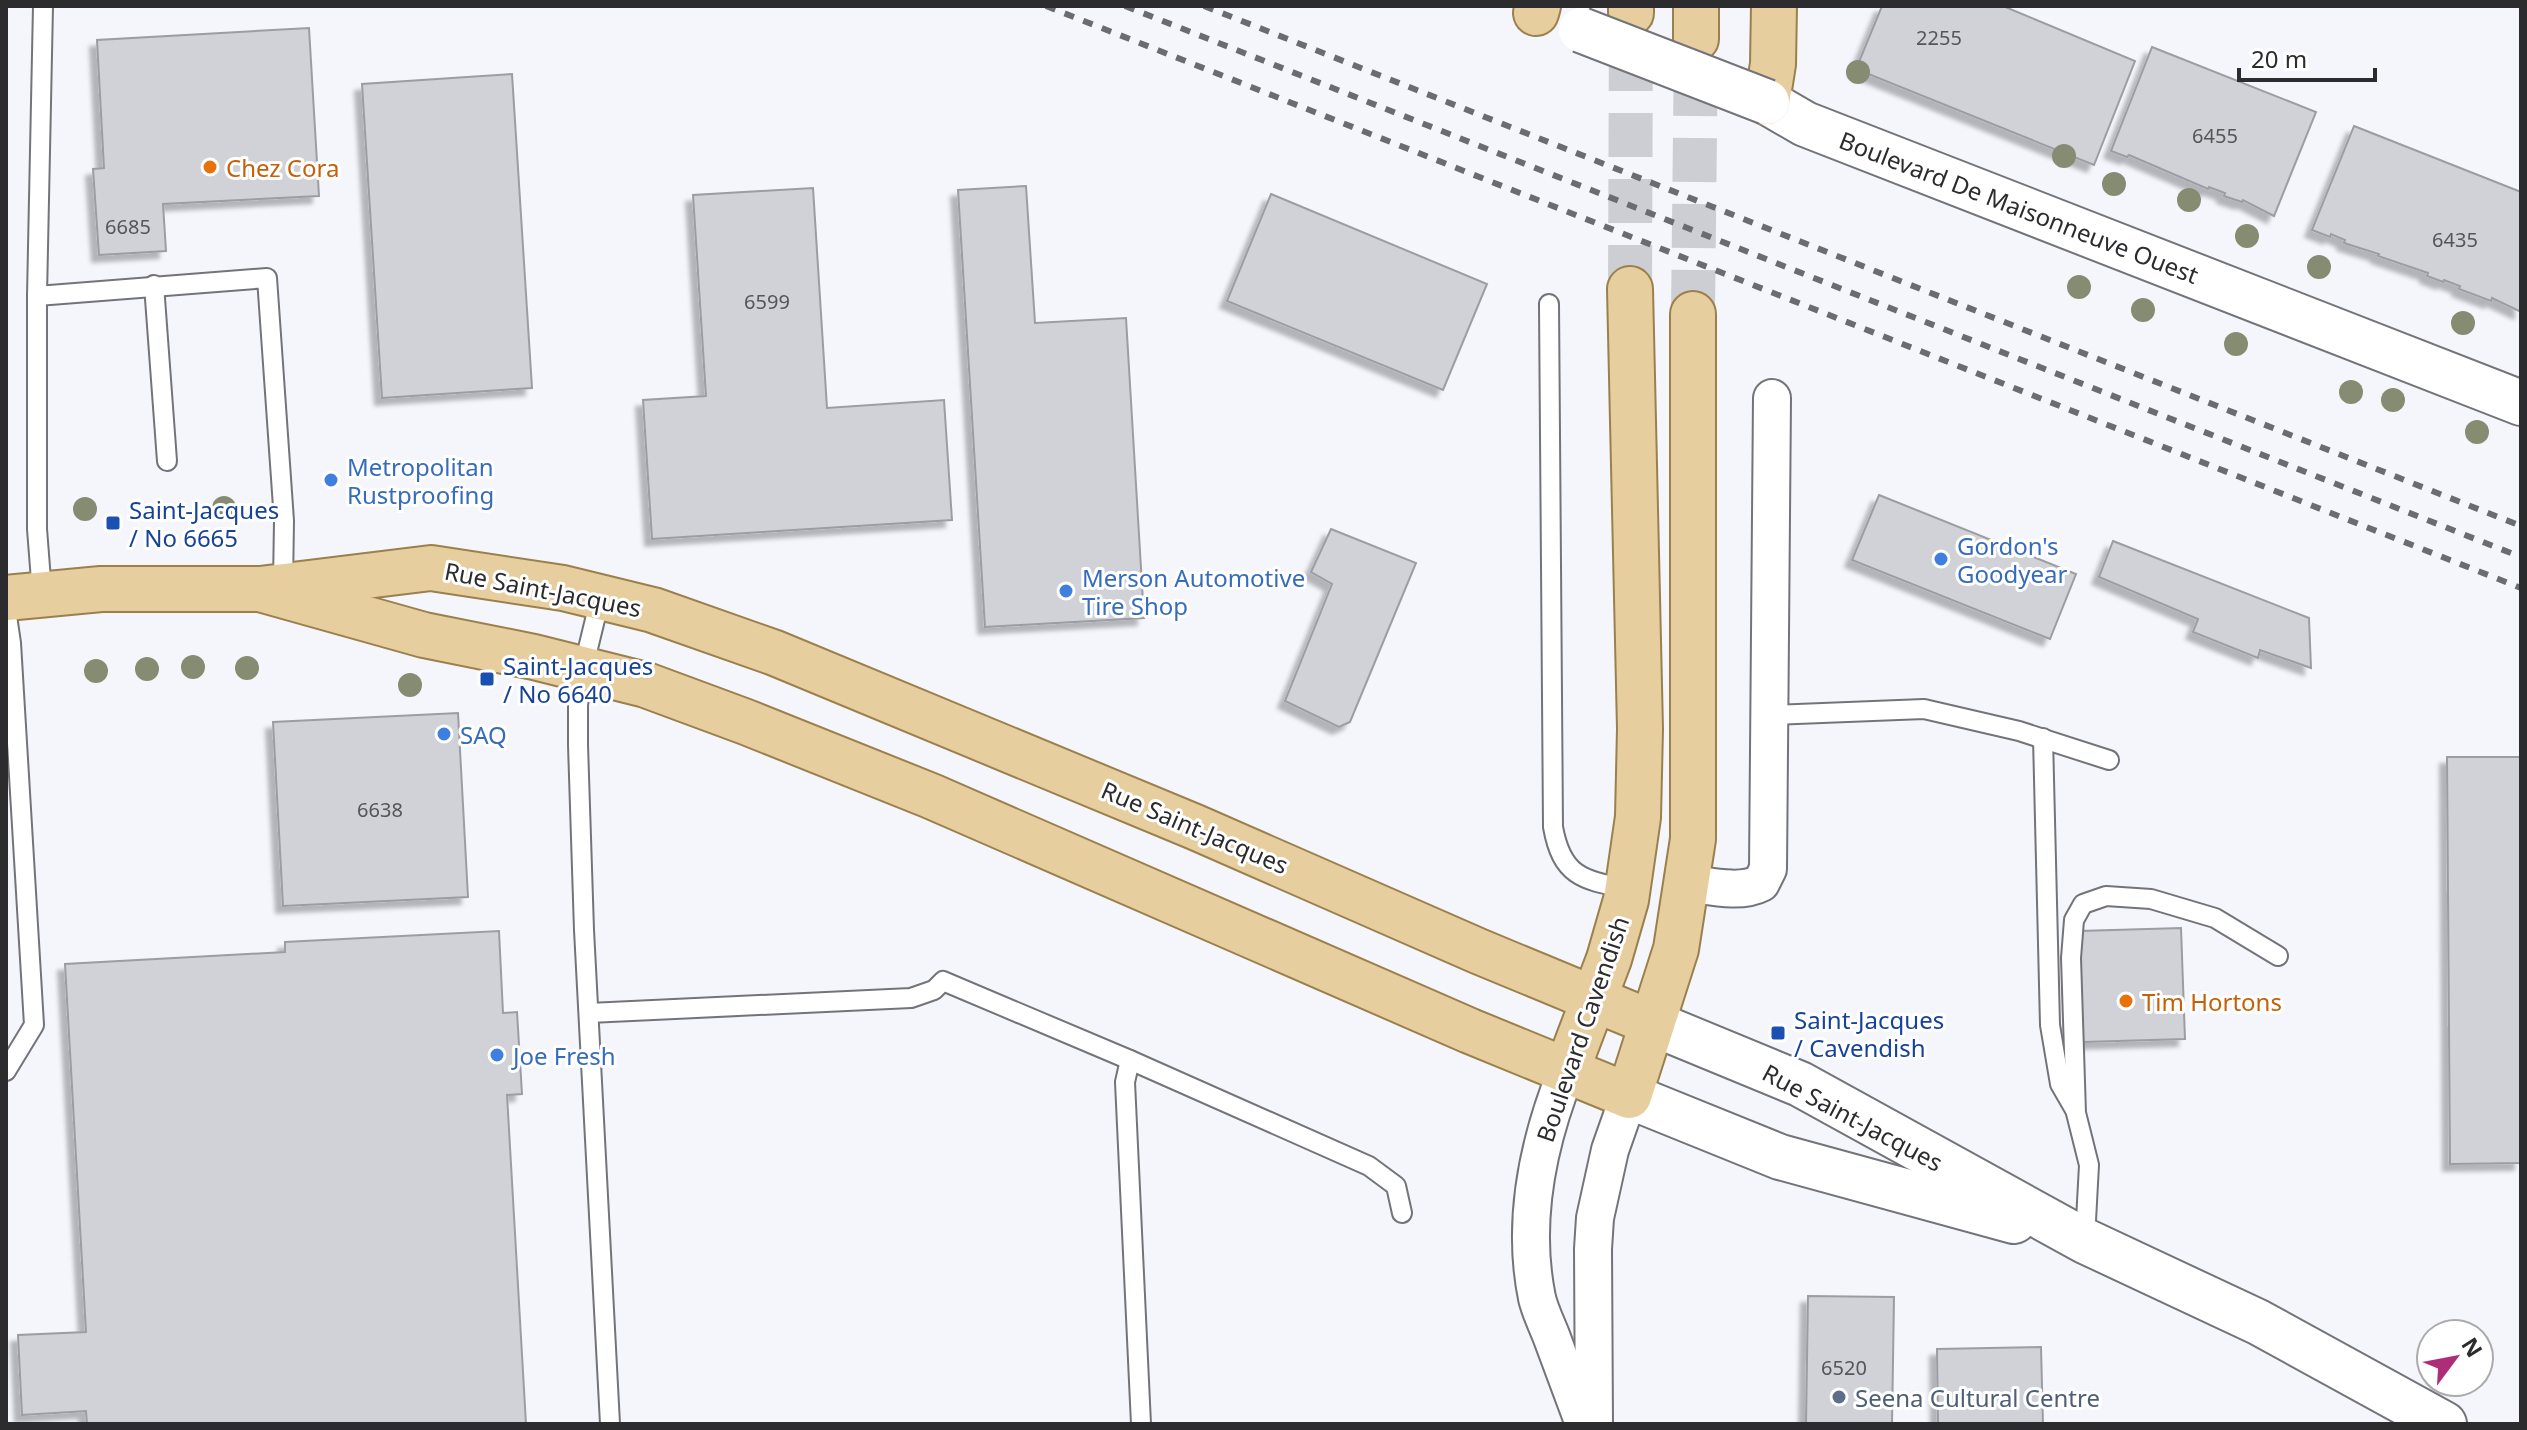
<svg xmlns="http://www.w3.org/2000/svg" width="2527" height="1430" font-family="'Noto Sans',sans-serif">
<defs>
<filter id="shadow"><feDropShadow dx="-7" dy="7" stdDeviation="2" flood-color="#0004"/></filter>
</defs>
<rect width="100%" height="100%" fill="#f4f6fc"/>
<!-- building -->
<g fill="#d0d2d7" stroke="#9c9da3" stroke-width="2" filter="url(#shadow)">
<path d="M1882,6H2003L2135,61L2094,165L1856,69Z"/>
<path d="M309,28L319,196L163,204L166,251L99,255L93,169L104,168L97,40Z"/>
<path d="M2152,47L2316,112L2274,216L2243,200L2242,202L2224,196L2225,193L2209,187L2208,189L2129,155L2127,157L2111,151Z"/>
<path d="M512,74L532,388L382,398L362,84Z"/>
<path d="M2354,126L2521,192V312L2492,298L2491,301L2459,289L2460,286L2444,280L2443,282L2427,276L2428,273L2378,256L2379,254L2344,243L2345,240L2331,234L2330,237L2312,230Z"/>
<path d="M1026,186L1035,323L1126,318L1144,618L985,627L958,190Z"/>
<path d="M813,188L827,408L944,400L952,520L652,539L643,400L706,396L693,195Z"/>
<path d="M1271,194L1487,284L1443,390L1227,301Z"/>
<path d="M1879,495L2076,574L2050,639L1852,560Z"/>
<path d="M1331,529L1416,563L1350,722L1339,727L1285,701L1332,584L1311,572Z"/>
<path d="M2113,541L2309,618L2311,668L2260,650L2258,658L2193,632L2198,619L2099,577Z"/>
<path d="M458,713L468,897L283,906L273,722Z"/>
<path d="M2447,757H2521V1163L2450,1164Z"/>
<path d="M2181,928L2185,1039L2083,1042L2079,931Z"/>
<path d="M499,931L503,1013L517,1012L522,1094L507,1095L526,1424H87L86,1411L22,1415L18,1335L86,1332L65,964L285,952V942Z"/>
<path d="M1808,1296L1894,1297L1892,1424H1806Z"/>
<path d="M2041,1347L2043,1424H1938L1937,1349Z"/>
</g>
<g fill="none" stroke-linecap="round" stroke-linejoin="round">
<!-- primary-tunnel -->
<g stroke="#ccced3" stroke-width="44" stroke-dasharray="44 22" stroke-linecap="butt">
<path d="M1630,289L1631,15"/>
<path d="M1693,314L1696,40"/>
</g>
<defs>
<g id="service">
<path d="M154,285L167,461"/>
<path d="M37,296L267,278L284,521L283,584"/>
<path d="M1549,304L1553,827C1562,877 1583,880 1628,889"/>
<path d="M42,593L37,529V296L43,6"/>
<path d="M600,599L583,669L578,705V745L584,930L610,1424"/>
<path d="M6,609L11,643L34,1025L6,1071"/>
<path d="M1770,715L1924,709L2019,731L2109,760"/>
<path d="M2043,738L2050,1025L2060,1084L2075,1110"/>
<path d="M589,1013L911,998L934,990L943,981L1130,1060L1369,1166L1396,1186L1402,1213"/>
<path d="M1130,1060L1125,1082L1141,1424"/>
<path d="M2085,1239L2089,1165L2076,1113L2071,958L2074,920L2083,904L2106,896L2151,899L2215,918L2278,956"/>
</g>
<g id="minor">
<path d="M1687,883C1710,886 1740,894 1761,883L1768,869L1772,398"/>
<path d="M1567,1070C1538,1142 1521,1220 1537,1298C1540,1311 1547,1325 1552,1338C1563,1367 1573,1395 1584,1424"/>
<path d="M1594,1424L1593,1249L1595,1218L1610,1150L1629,1096"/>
</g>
<path id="tertiary" d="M1767,102L1805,124L2521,403"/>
<g id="secondary">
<path d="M1652,1023L1800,1084L2085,1241L2258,1322L2444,1424"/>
<path d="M1629,1096L1780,1157L2014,1221"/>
</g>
<g id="primary">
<path d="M1696,6V39"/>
<path d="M1536,13L1538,6"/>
<path d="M1631,13V6"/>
<path d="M1767,102L1773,64L1774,6"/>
<path d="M260,589L424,635L534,657L646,685L746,722L931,796L1470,1031L1629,1096L1676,949L1693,839V314"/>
<path d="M6,598L101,589H260L431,568L563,588L653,610L775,653L1195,827L1478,951L1652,1023"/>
<path d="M1567,1070L1609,959L1626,900L1638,817L1640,729L1630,289"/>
</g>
</defs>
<!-- service casing -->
<use href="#service" stroke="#737479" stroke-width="22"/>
<!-- minor casing -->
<use href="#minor" stroke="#737479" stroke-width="40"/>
<!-- tertiary casing -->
<use href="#tertiary" stroke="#737479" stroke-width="48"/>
<!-- secondary casing -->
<use href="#secondary" stroke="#737479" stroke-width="48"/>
<!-- primary casing -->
<use href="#primary" stroke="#9b804d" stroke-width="48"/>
<!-- service -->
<use href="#service" stroke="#fff" stroke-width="18"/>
<!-- minor -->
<use href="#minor" stroke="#fff" stroke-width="36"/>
<!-- tertiary -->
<use href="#tertiary" stroke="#fff" stroke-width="44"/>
<!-- secondary -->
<use href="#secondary" stroke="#fff" stroke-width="44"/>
<!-- primary -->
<use href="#primary" stroke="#e7ce9e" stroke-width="44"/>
<!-- rail -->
<g stroke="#6b6c70" stroke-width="6" stroke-dasharray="10 10" stroke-linecap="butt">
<path d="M1046,6L2521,588"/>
<path d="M1125,6L2521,557"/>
<path d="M1204,6L2521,526"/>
</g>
<defs>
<path id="tertiary-bridge" d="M1581,30L1767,102"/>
</defs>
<!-- tertiary-bridge casing -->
<use href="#tertiary-bridge" stroke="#737479" stroke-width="48" stroke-linecap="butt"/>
<!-- tertiary-bridge -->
<use href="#tertiary-bridge" stroke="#fff" stroke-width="44"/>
</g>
<!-- trees -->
<g fill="#858c72">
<circle cx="1858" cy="72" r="12"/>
<circle cx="2064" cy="156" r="12"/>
<circle cx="2114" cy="184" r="12"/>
<circle cx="2189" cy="200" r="12"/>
<circle cx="2247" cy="236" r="12"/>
<circle cx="2319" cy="267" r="12"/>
<circle cx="2079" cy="287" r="12"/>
<circle cx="2143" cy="310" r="12"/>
<circle cx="2463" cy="323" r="12"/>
<circle cx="2236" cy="344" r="12"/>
<circle cx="2351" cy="392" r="12"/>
<circle cx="2393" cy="400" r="12"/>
<circle cx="2477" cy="432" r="12"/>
<circle cx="224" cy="508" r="12"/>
<circle cx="85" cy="509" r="12"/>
<circle cx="193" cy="667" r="12"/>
<circle cx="247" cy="668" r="12"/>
<circle cx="147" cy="669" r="12"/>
<circle cx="96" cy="671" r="12"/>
<circle cx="410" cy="685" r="12"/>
</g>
<!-- markers -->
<g fill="#e8710a" stroke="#fff" stroke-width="3">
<circle cx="210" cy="167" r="8"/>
<circle cx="2126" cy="1001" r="8"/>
</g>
<g fill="#3f7fe0" stroke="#fff" stroke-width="3">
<circle cx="331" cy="480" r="8"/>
<circle cx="1941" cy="559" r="8"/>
<circle cx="1066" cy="591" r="8"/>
<circle cx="444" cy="734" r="8"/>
<circle cx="497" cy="1055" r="8"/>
</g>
<g fill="#1a4fb4" stroke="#fff" stroke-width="3">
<rect x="105" y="515" width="16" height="16" rx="4"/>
<rect x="479" y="671" width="16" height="16" rx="4"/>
<rect x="1770" y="1025" width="16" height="16" rx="4"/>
</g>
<circle fill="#5c6f8a" stroke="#fff" stroke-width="3" cx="1839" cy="1397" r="8"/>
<g text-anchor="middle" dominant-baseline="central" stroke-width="6" stroke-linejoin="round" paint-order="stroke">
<!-- number labels -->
<g font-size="20" fill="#555659">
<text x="1939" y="37">2255</text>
<text x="2215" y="135">6455</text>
<text x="128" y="226">6685</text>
<text x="2455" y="239">6435</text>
<text x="767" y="301">6599</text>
<text x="380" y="809">6638</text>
<text x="1844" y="1367">6520</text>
</g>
<!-- food labels -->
<g font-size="24" fill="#c56008" stroke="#fff" text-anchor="start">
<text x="226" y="167">Chez Cora</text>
<text x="2142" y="1001">Tim Hortons</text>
</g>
<!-- street labels -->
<g font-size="24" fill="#2c2c2f" stroke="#fff">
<text transform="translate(2019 207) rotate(21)">Boulevard De Maisonneuve Ouest</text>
<text transform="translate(543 589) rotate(11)">Rue Saint-Jacques</text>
<text transform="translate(1195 827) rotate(23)">Rue Saint-Jacques</text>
<text transform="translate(1582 1029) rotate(-71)">Boulevard Cavendish</text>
<text transform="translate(1853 1117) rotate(28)">Rue Saint-Jacques</text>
</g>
<!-- shop labels -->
<g font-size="24" fill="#366cbe" stroke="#fff" text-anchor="start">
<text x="347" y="466">Metropolitan<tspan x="347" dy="28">Rustproofing</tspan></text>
<text x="1957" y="545">Gordon's<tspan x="1957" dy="28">Goodyear</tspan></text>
<text x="1082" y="577">Merson Automotive<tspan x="1082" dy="28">Tire Shop</tspan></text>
<text x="460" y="734">SAQ</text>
<text x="513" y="1055">Joe Fresh</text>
</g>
<!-- transit labels -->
<g font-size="24" fill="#164399" stroke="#fff" text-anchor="start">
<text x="129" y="509">Saint-Jacques<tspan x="129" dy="28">/ No 6665</tspan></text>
<text x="503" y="665">Saint-Jacques<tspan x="503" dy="28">/ No 6640</tspan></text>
<text x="1794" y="1019">Saint-Jacques<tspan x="1794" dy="28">/ Cavendish</tspan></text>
</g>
<!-- service labels -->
<g font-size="24" fill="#4e5e75" stroke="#fff" text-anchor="start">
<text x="1855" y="1397">Seena Cultural Centre</text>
</g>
</g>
<!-- border -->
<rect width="2527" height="1430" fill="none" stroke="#2c2c2f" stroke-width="16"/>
<!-- north arrow -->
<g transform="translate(2455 1358) rotate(58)"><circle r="38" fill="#ffffff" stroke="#ababac" stroke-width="2"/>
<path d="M0-6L14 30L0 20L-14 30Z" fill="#ae2d79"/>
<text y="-12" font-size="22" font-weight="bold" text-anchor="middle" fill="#2c2c2f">N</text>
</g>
<!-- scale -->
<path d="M2239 68v12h136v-12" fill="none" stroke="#2c2c2f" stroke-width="4"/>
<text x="2251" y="68" font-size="24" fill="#2c2c2f" stroke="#ffffff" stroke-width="6" paint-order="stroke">20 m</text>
</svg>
